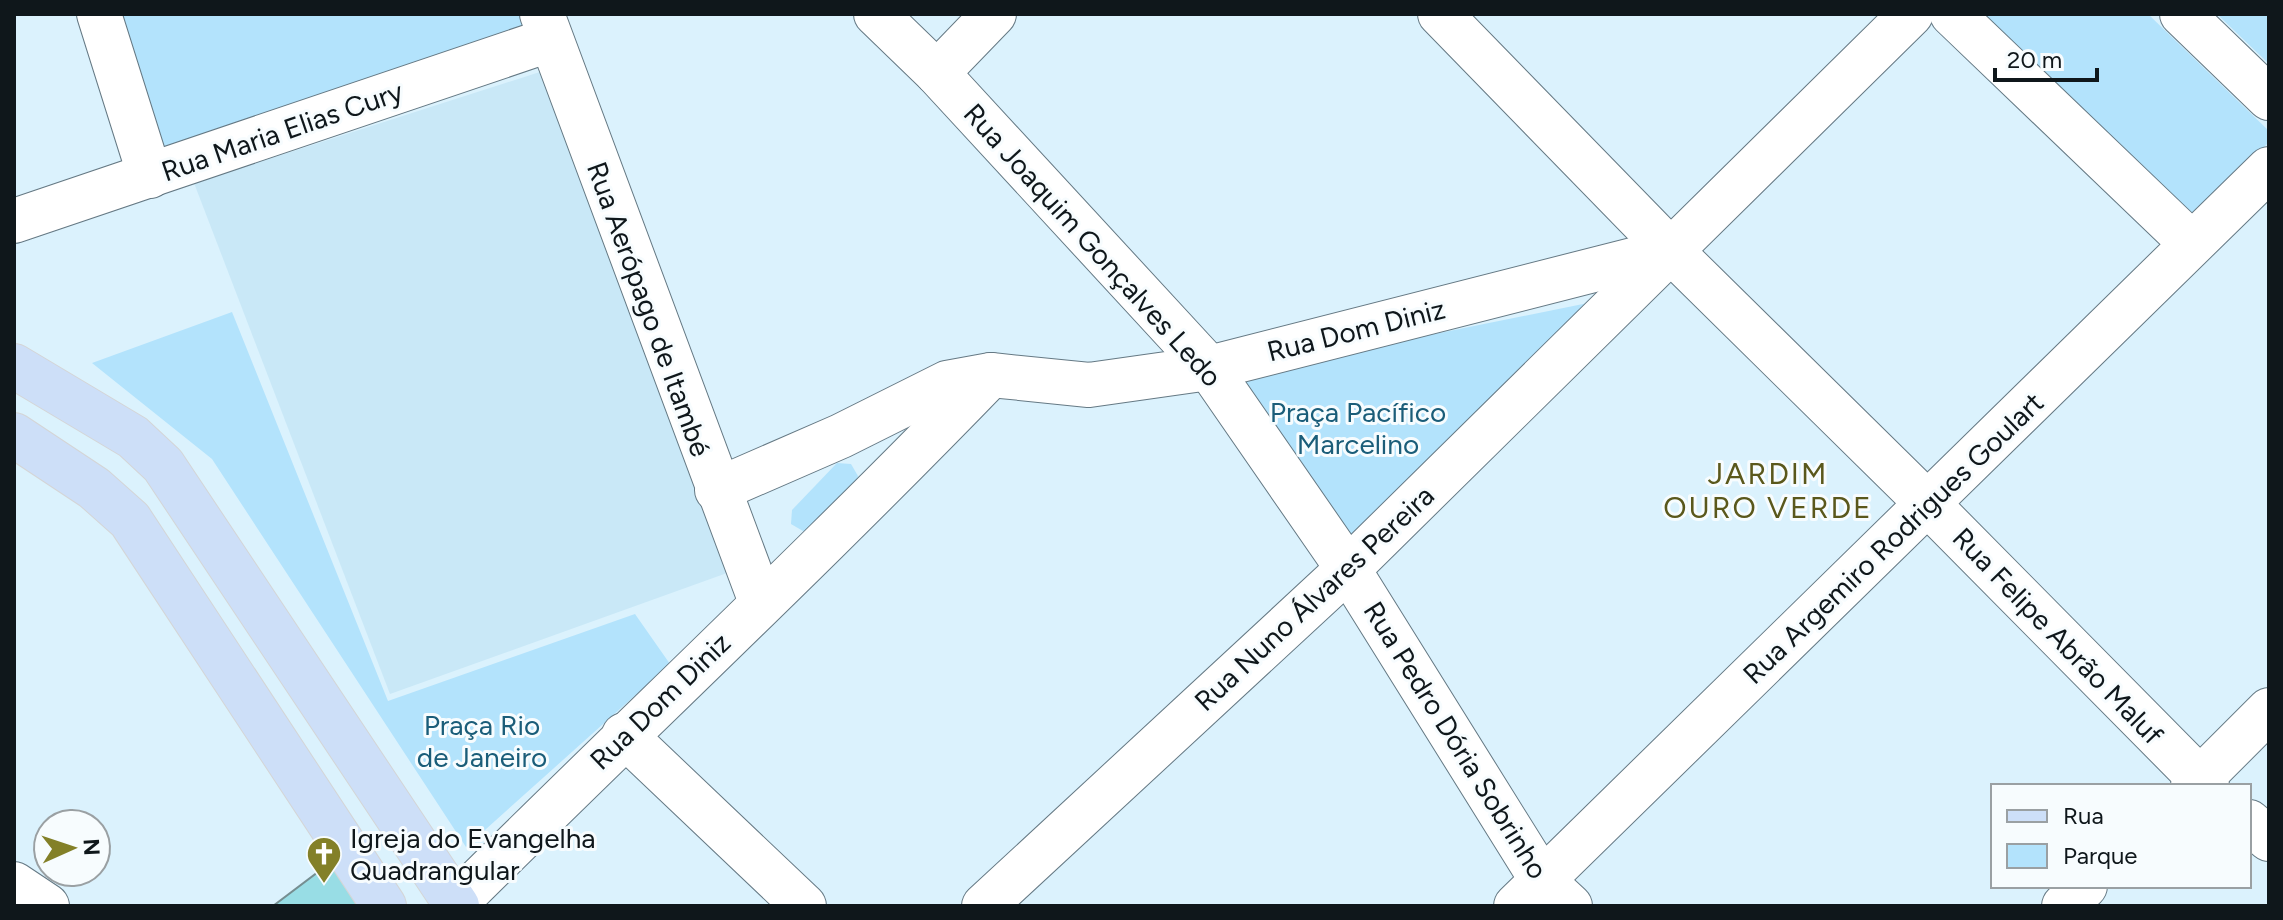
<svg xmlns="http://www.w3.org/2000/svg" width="2283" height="920" font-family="Figtree,sans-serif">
<rect width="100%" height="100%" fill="#dbf2fd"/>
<!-- built -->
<path fill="#c9e8f7" d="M546,70L727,573L390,694L194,183Z"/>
<!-- green -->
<g fill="#b3e3fc">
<path d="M116,14H526L533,36L160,152Z"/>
<path d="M1973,14H2148L2269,131V142L2188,222Z"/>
<path d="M2217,14H2269V64Z"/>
<path d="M1588,303L1349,550L1227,376Z"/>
<path d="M232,312L388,701L635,614L670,664L466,847L212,459L92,363Z"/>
<path d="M837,463L851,464L858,476L856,483L810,530L803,531L791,524L792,510Z"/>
</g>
<!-- building -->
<path fill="#98dde5" stroke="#758e91" stroke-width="2" d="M330,863L362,906H273Z"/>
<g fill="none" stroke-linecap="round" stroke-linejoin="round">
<defs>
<g id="minor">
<path d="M99,14L150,176"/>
<path d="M542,14L761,602"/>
<path d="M876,14L937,73L1209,368L1348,569L1542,880L1570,906"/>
<path d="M1440,14L1671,251L1929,505L2207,786"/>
<path d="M1952,14L2191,243"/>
<path d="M2182,14L2269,98"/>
<path d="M937,73L994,14"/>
<path d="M14,221L549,40"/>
<path d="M717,490L841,436L947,383L991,375L1089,385L1209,368L1668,251"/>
<path d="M624,735L804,906"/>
<path d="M2193,786L2269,710"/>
<path d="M2249,822L2269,839"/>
<path d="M14,884L47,906"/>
<path d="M453,906C632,728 816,556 991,375"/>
<path d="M984,906L1348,569L1911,14"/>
<path d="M1516,906L2269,169"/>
<path d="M2064,906L2085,886"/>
</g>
<g id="major">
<path d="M14,366L133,437L163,465L457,906"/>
<path d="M14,435L94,488L130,520L384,906"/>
</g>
</defs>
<!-- minor casing -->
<use href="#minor" stroke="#657984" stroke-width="46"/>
<!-- major casing -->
<use href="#major" stroke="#d4d5d6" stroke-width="46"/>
<!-- minor -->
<use href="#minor" stroke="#fff" stroke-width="44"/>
<!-- major -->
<use href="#major" stroke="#cddff8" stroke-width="44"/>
</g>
<!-- icons -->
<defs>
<symbol id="church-pin" viewBox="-11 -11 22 30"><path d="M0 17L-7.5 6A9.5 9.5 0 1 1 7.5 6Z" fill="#838028" stroke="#f7fcfe"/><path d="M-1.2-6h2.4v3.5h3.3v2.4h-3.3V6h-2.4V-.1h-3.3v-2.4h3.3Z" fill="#fff"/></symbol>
</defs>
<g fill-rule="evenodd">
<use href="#church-pin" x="304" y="834" width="40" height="54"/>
</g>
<g text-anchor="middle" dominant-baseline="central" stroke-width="6" stroke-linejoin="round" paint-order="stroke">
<!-- street labels -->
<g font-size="28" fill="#0f171b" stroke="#f7fcfe">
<text transform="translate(282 131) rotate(-19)">Rua Maria Elias Cury</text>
<text transform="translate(1093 245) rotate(48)">Rua Joaquim Gonçalves Ledo</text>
<text transform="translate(649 309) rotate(70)">Rua Aerópago de Itambé</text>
<text transform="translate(1356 330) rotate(-14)">Rua Dom Diniz</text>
<text transform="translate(1893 538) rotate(-44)">Rua Argemiro Rodrigues Goulart</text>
<text transform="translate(1314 598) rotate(-43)">Rua Nuno Álvares Pereira</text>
<text transform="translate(2058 636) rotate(46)">Rua Felipe Abrão Maluf</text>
<text transform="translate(660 701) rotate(-44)">Rua Dom Diniz</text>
<text transform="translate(1456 740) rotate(58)">Rua Pedro Dória Sobrinho</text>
</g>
<!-- park labels -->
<g font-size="28" fill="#1a5d79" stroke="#f7fcfe">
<text x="1358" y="412">Praça Pacífico<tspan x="1358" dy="32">Marcelino</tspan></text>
<text x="482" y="725">Praça Rio<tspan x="482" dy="32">de Janeiro</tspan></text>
</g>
<!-- poi labels -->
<g font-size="28" fill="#0f171b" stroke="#f7fcfe" text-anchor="start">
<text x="350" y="838">Igreja do Evangelha<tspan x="350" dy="32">Quadrangular</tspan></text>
</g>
<!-- neighbourhood labels -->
<g font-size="30" letter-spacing="2" fill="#5a581c" stroke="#f7fcfe">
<text x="1768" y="473">JARDIM<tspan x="1768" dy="34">OURO VERDE</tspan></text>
</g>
</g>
<!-- border -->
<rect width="2283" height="920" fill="none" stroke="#0f171b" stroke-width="32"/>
<!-- legend -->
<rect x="1991" y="784" width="260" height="104" fill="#f7fcfe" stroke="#9aa0a3" stroke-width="2"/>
<rect x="2007" y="810" width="40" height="12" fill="#cddff8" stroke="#9aa0a3" stroke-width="2"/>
<text x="2063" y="824" font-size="24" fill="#0f171b">Rua</text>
<rect x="2007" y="844" width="40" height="24" fill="#b3e3fc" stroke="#9aa0a3" stroke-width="2"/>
<text x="2063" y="864" font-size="24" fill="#0f171b">Parque</text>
<!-- north arrow -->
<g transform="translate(72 848) rotate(87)"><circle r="38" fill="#f7fcfe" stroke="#9aa0a3" stroke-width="2"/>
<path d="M0-6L14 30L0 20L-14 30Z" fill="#838028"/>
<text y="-12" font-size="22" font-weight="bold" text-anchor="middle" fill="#0f171b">N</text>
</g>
<!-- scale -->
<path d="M1995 68v12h102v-12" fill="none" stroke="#0f171b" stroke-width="4"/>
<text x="2007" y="68" font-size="24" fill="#0f171b" stroke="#f7fcfe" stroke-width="6" paint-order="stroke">20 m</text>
</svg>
